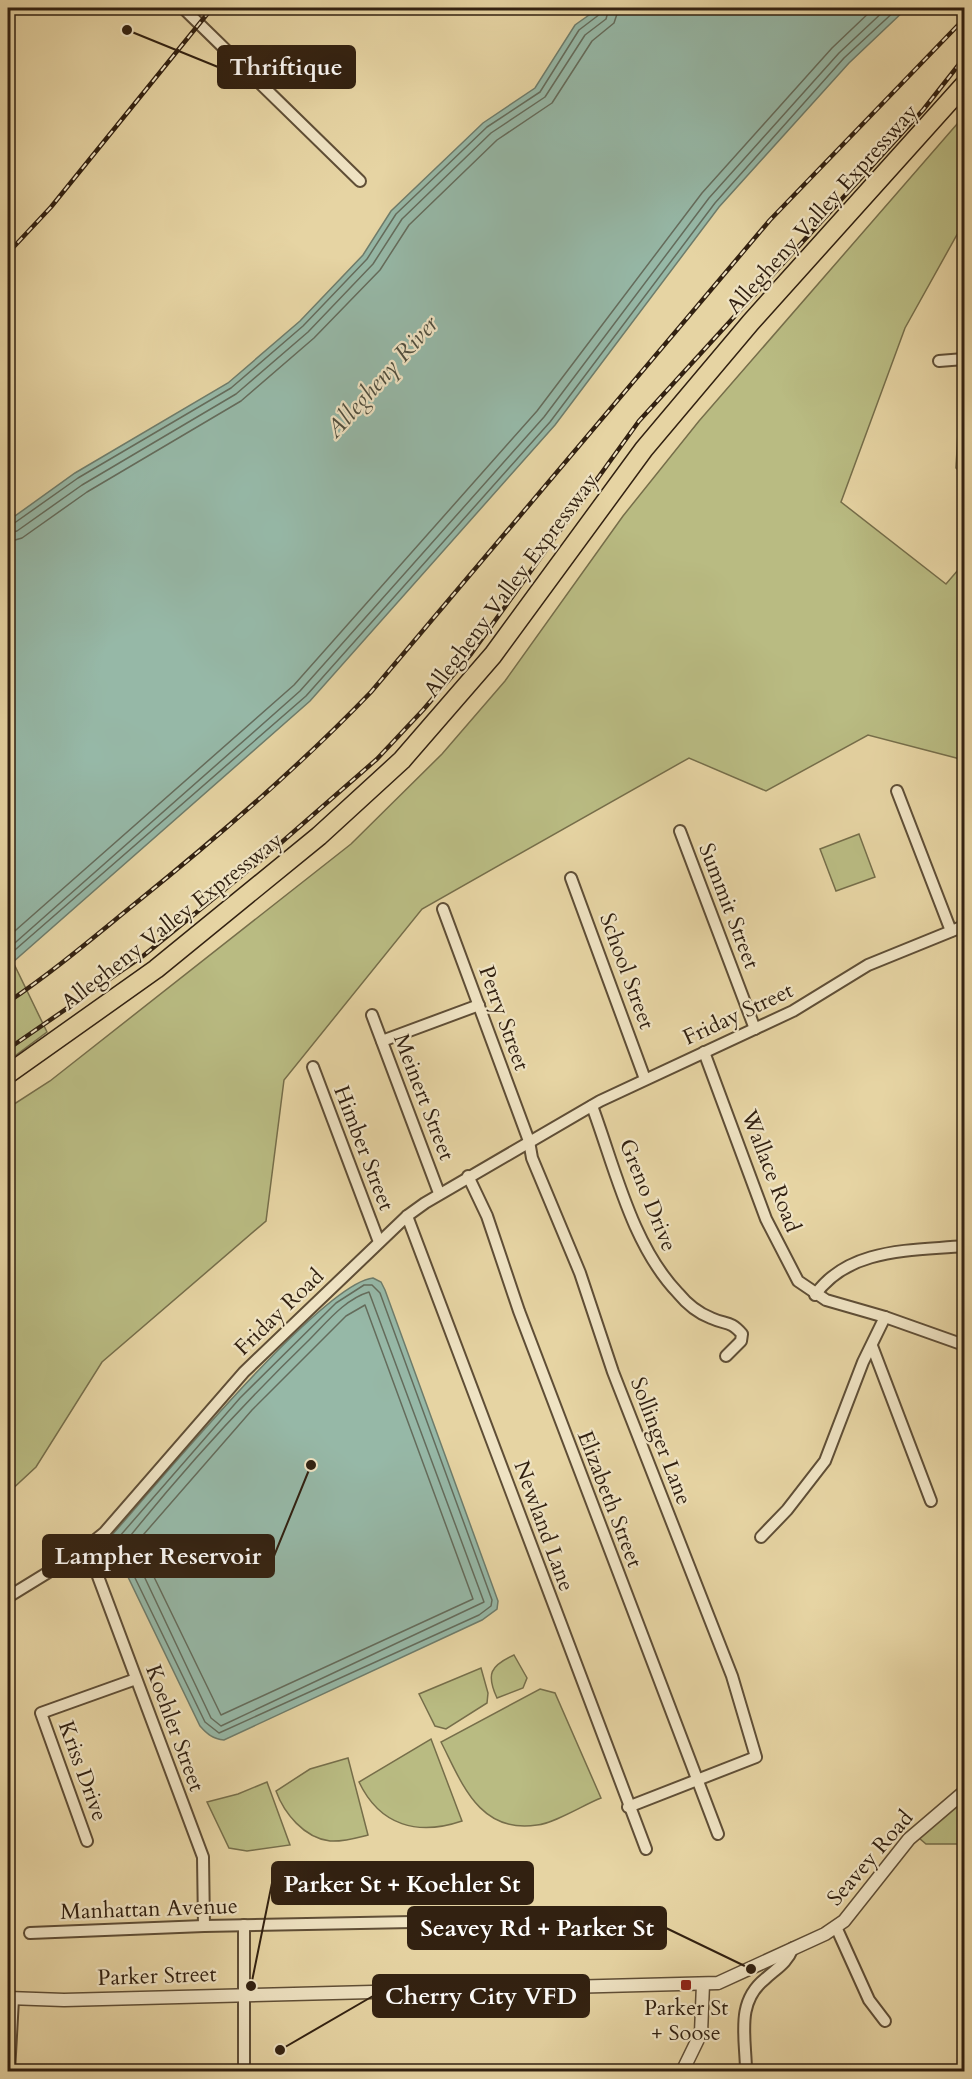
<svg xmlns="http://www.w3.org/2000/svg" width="972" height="2079" font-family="Cardo,serif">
<rect width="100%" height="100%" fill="#e6d4a3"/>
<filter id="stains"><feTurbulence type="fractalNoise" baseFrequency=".00333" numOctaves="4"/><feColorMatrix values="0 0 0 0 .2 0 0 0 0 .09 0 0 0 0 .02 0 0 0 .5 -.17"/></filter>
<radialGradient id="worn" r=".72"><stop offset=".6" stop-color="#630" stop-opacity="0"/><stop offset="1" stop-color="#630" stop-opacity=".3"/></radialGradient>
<!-- green -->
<g fill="#b9bb82" stroke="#766e4a" stroke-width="1.5">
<path d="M964,116V222L905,328L841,502L946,584L964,563V760L868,735L766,791L689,758L422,909L284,1080L266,1221L102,1362L36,1467L8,1493V1108L50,1081L351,844L442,754L505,681L623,516L699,421Z"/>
<path d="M964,412V476L956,468L959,414Z"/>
<path d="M859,834L875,877L836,891L820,849Z"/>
<path d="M8,962H13L47,1032L8,1061Z"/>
<path d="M514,1655L527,1678L523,1688L497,1698C486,1674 490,1666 514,1655Z"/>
<path d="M481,1668L488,1693L487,1703L446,1729L435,1726L419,1694Z"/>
<path d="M540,1689L555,1693L601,1798C583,1805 555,1823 537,1825C479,1834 462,1783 441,1742Z"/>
<path d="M431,1739L462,1821C418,1836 380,1826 359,1782Z"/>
<path d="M348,1758L368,1835C356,1838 342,1842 330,1841C304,1838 284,1813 276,1791L310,1769Z"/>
<path d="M267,1782L290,1845L247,1851L229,1848L207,1802L238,1794Z"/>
<path d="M964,1800V1844H926L919,1838Z"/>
</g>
<!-- water -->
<g fill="#96b8a7" stroke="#6e7c6b" stroke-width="1.5">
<path d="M599,8H907L849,63L719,207L555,425L310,701L13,962H8V521L75,473L228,383L300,321L363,255L391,211L483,123L535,88L575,25Z"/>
<path d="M373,1278L381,1282L385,1290L498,1601L497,1609L482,1620L224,1740C213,1739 207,1734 200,1726L114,1548L112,1535C154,1488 322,1283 373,1278Z"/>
</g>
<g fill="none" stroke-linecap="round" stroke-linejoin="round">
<!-- shore -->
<g stroke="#646c5c" stroke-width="1.5">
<path d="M8,526L13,524L78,478L231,388L303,326L367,259L396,214L487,127L540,92L579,30L600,14L602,8"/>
<path d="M8,533L17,531L82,485L236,394L308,332L373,264L402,219L491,133L545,97L585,35L606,19L609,8"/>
<path d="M8,542L22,538L87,492L241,401L314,338L380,270L409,225L497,140L552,103L592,41L614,23L619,8"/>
<path d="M8,937L294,685L537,411L702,193L832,48L874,8"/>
<path d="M8,949L300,691L544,417L709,198L839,53L887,8"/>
<path d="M8,956L306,696L550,422L715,203L844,58L898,8"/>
<path d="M364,1285H372L380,1293L492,1600L491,1606L479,1615L219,1733L205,1722L120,1547L119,1537L240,1398L336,1303Z"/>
<path d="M369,1292L484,1602L221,1726L211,1718L127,1540C183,1470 245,1402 309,1340C326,1323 345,1299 369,1292Z"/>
<path d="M365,1305L473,1599L221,1715L137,1542L252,1410L346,1316Z"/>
</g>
<defs>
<g id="minor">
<path d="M183,8L360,181"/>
<path d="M939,361L964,359"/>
<path d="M897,791L951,931"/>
<path d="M680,831L755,1029"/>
<path d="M571,878L645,1079"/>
<path d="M443,909L529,1141L532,1158L580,1273L613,1372L732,1676L756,1757L628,1807"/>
<path d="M372,1015L439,1193"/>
<path d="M382,1041L479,1005"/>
<path d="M704,1052L766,1219L798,1281L826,1300L885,1317L964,1345"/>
<path d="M313,1067L379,1242"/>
<path d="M592,1106C615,1168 632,1245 678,1293C687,1304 698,1313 711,1318C726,1325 730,1320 742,1334L741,1341L726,1356"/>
<path d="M468,1176L487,1216L519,1311L718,1834"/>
<path d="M407,1216L646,1849"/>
<path d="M815,1295C849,1247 912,1251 964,1246"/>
<path d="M872,1346L931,1501"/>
<path d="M761,1537L787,1510L825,1461L863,1362L885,1317"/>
<path d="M87,1547L203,1857L204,1926"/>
<path d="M8,1597L78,1554L104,1533L244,1372L407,1216L425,1203L600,1101L793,1011L868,965L964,926"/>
<path d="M87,1841L41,1713L136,1679"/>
<path d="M244,1925V2072"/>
<path d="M836,1927L869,2000L885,2021"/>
<path d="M30,1933L204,1926L413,1922"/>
<path d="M9,2072L13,1999"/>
<path d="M746,2072C746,2038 735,2003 765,1979C777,1968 787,1963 793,1948"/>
</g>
<g id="tertiary">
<path d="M8,1998L64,2000L718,1983L825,1934L844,1921L909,1839L964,1792"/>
<path d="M682,2072L701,2033L703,1984"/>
</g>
<path id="motorway" d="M8,1074L156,969L319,836L402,760L493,655L644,449L751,322L964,85"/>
</defs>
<!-- minor casing -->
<use href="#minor" stroke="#5f4e36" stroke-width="14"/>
<!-- tertiary casing -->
<use href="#tertiary" stroke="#5f4e36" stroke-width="15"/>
<!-- motorway casing -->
<use href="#motorway" stroke="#322111" stroke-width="21"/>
<!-- minor -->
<use href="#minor" stroke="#efe3c3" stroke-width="10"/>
<!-- tertiary -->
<use href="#tertiary" stroke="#efe3c3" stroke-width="12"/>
<!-- motorway -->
<use href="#motorway" stroke="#e6d4a3" stroke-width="18"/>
<defs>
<g id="rail">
<path d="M8,253L51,207L212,8"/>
<path d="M8,1002C53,972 95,936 137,902C220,835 298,768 371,692L770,220L964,19"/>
<path d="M8,1049L143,956L267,855L377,759L423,710L471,654L639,421L923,110L964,58"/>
</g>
</defs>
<!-- rail casing -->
<use href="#rail" stroke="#322111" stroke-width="4.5"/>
<!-- rail -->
<use href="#rail" stroke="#efe3c3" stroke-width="2" stroke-dasharray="7" stroke-linecap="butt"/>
</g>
<!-- markers -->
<rect fill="#8f2418" stroke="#efe3c3" stroke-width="2" x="680" y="1979" width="12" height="12" rx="3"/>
<g text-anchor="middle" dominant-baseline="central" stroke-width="4.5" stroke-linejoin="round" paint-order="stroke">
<!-- street labels -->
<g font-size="22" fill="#322111" stroke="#efe3c3">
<text transform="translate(822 209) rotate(-48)">Allegheny Valley Expressway</text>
<text transform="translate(511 585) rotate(-53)">Allegheny Valley Expressway</text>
<text transform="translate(729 906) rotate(69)">Summit Street</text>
<text transform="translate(172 921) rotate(-38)">Allegheny Valley Expressway</text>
<text transform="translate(627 971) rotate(70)">School Street</text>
<text transform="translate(738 1014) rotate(-25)">Friday Street</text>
<text transform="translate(504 1018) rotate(70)">Perry Street</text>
<text transform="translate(424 1097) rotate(69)">Meinert Street</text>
<text transform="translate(364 1148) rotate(69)">Himber Street</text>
<text transform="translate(771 1171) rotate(69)">Wallace Road</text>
<text transform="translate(648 1195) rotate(68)">Greno Drive</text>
<text transform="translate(279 1312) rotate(-44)">Friday Road</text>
<text transform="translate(661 1441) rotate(69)">Sollinger Lane</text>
<text transform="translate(610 1499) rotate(69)">Elizabeth Street</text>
<text transform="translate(544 1526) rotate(70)">Newland Lane</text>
<text transform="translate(175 1728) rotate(70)">Koehler Street</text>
<text transform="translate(83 1771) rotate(70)">Kriss Drive</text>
<text transform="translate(870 1858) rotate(-49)">Seavey Road</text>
<text transform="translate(149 1909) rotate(-2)">Manhattan Avenue</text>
<text transform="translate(157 1976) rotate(-2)">Parker Street</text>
</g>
<!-- poi labels -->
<g font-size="22" fill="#322111" stroke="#efe3c3">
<text x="686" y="2008">Parker St<tspan x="686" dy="25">+ Soose</tspan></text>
</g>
<!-- water labels -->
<g font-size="24" font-style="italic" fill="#504e3e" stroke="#efe3c3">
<text transform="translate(382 377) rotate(-48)">Allegheny River</text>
</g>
</g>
<!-- callouts -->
<path fill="none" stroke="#322111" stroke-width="2" d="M127 30L218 67M311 1465L274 1556M251 1986L272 1883M751 1969L666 1928M280 2050L373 1996"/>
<g fill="#322111" stroke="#efe3c3" stroke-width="2">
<circle cx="127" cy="30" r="6"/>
<circle cx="311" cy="1465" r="6"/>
<circle cx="251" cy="1986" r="6"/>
<circle cx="751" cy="1969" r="6"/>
<circle cx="280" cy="2050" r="6"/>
</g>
<g fill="#322111" stroke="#322111" stroke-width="2">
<rect x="218" y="46" width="137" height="42" rx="6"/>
<rect x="43" y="1535" width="231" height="42" rx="6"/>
<rect x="272" y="1862" width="261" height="42" rx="6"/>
<rect x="408" y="1907" width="258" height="42" rx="6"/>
<rect x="373" y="1975" width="216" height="42" rx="6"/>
</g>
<g font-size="24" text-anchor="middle" font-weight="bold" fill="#fff">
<text x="286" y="75">Thriftique</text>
<text x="158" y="1564">Lampher Reservoir</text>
<text x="402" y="1892">Parker St + Koehler St</text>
<text x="537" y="1936">Seavey Rd + Parker St</text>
<text x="481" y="2004">Cherry City VFD</text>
</g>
<!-- margin -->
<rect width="972" height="2079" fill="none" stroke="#e6d4a3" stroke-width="30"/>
<rect x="9" y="9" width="954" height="2061" fill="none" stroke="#322111" stroke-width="3"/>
<rect x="15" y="15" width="942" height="2049" fill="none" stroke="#322111" stroke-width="1.5"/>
<rect width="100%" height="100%" filter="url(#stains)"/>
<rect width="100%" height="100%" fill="url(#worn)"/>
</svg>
